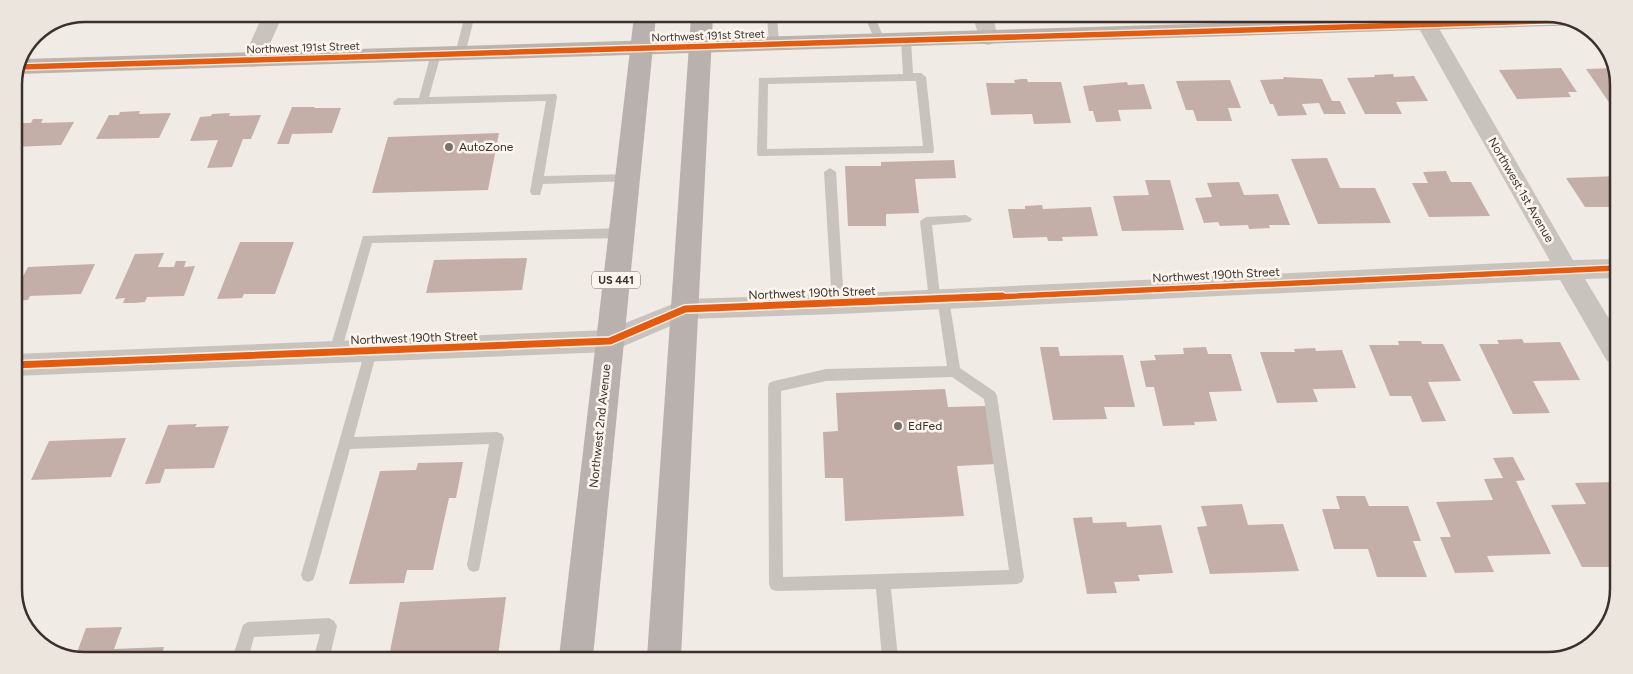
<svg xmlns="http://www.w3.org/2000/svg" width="1633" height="674" font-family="Figtree,sans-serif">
<rect width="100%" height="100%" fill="#f0ebe5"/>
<!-- building -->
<g fill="#c3afa7">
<path d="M85,14H128L125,19L69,21Z"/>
<path d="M156,14H187V16L154,17Z"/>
<path d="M1561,68L1577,92H1568L1571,97L1517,99L1499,70Z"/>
<path d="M1615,68L1619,80V111H1615L1586,69Z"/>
<path d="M1393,74L1394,77L1414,76L1428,101L1396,102L1402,114H1365L1347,78L1375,77L1374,75Z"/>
<path d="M1283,77L1322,79L1332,101H1340L1346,114H1324L1319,103L1302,104L1307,115L1278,116L1273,104H1270L1260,80L1284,79Z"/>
<path d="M1021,79H1027L1028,82H1061L1071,123L1034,124L1032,114L991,115L986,83H1015L1014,80Z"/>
<path d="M1230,80L1241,108H1228L1232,121H1197L1193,110H1186L1176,81Z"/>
<path d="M1127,82L1128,85L1144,84L1152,109L1118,110L1121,121L1096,122L1093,111H1089L1083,86Z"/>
<path d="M292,107H315L314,108H341L332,133L292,134L289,144H277Z"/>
<path d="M140,111L139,114L171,113L159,138L96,139L109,115H119L120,112Z"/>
<path d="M230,113L229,116L261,115L251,139H243L232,167L207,168L218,140L190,141L200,117L211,116L212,114Z"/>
<path d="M33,119H43L41,123L74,122L61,145L14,147V123H31Z"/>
<path d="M499,133L488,190L372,193L388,137Z"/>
<path d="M1327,158L1340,188H1375L1391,223L1318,224L1291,159Z"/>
<path d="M954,160L956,178L915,179L919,213L886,214V226H848L845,166H881V162Z"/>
<path d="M1446,171L1451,182H1471L1490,216L1429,217L1412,183H1428L1423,172Z"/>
<path d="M1618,176V209L1616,207H1585L1566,178Z"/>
<path d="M1145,180H1170L1184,230L1122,231L1113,196L1149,195Z"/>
<path d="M1239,182L1244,195L1278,194L1290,225H1269L1270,228L1249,229L1248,225L1220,226L1218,222L1204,223L1195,198L1212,197L1207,183Z"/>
<path d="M1042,205L1043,209L1091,207L1098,236L1062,237L1063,241H1048L1047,237L1013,238L1008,209H1025V206Z"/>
<path d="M240,242H294L275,294H244L242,298L217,299Z"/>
<path d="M164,253L158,267H174L176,261H186L184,267L195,266L184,296L147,297L145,302L134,303H123L125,298L115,299L135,254Z"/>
<path d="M527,258L522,290L426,293L434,260Z"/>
<path d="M95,264L81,294L30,296L28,300L14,301V293L28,267Z"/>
<path d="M1522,339L1524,343L1560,342L1580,380L1533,381L1550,413L1513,414L1479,344H1499L1497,340Z"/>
<path d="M1398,341H1421L1422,344H1443L1461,381L1428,382L1446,421L1422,422L1411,396H1390L1369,345H1399Z"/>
<path d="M1040,347H1058L1060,356L1123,355L1135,407H1104L1107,419L1053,420Z"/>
<path d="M1206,347L1208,354H1231L1242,391L1209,392L1217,421L1194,422L1195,425L1163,426L1154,387H1146L1140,361L1156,360L1154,355L1184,354L1183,348Z"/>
<path d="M1315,348L1316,351L1342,350L1356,388L1313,389L1318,402L1277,403L1260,352H1295L1294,349Z"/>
<path d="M945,389L948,407L987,406L996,464L957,466L964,516L845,521L843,478H825L823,432L838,431L836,393Z"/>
<path d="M197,424L195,427L229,426L214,468L165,469L160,483L145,484L168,425Z"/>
<path d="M126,438L111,477L31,480L49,441Z"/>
<path d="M1513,457L1525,480L1516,481L1551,554L1487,556L1494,572L1455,573L1440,537H1451L1436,502L1493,500L1484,479L1503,478L1493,458Z"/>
<path d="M463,462L456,498H449L433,570H407L404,583L349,584L380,471L416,470L418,463Z"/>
<path d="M1615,482L1614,567H1582L1551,505L1586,504L1575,483Z"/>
<path d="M1336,496H1365L1369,506H1408L1421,541H1413L1427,577H1377L1368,549H1334L1322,509H1340Z"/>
<path d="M1242,504L1248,525L1283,524L1299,571L1210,574L1197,527L1207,526L1201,506Z"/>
<path d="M1092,517L1093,523L1126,522L1127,527L1161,525L1173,573L1138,575L1140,581L1114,582L1117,593L1087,594L1073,518Z"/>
<path d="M506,597L498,656H389L400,602Z"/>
<path d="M122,627L114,649L164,647L162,655H76L86,628Z"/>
</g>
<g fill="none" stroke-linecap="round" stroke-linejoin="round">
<!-- lane -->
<g fill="#c9c3be" fill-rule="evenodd">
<path d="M465,15H475L465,54L460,57L455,54Z"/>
<path d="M767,16H777L779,44L778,46L774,47L769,44Z"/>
<path d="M865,17H875L885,41L884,43H876Z"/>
<path d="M906,38L911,41L913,73H921L926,77L934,150L933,153L758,156L757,153L759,78L903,74L901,41ZM908,81H916L923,146L767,149L768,84Z"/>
<path d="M436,51L441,54L429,97L556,94L557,97L544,176L627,174L633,178L631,181L543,184L540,195H532L530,192L546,101L394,105L393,102L398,98H419L431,54Z"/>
<path d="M830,168L836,172L844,304L842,308H834L832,304L824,172Z"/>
<path d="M966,215L972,219L970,222L932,225L940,295H947L949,299L960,368L995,392L997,396L1024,577L1022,582L1017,584L891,589L898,658H882L876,589L776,591L771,589L769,584L768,387L769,383L774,381L826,369L947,366L938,304H931L929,300L920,221L926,217ZM952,377L984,399L1009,570L783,577L781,391L826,381Z"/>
<path d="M621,228L627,233L621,238L372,243L341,352L339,356L335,357L331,356L329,352L363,236Z"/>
<path d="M371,346L375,347L377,351L354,437L497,432L502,434L504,438L479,570L474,572L469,570L467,565L489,444L350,449L315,575L313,580L308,582L303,580L301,575L365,351L367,347Z"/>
<path d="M329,618L334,621L337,626L330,656H314L320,634L254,637L249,656H233L243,625L248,622Z"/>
</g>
<!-- street -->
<g fill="#c9c3be" fill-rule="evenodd">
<path d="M263,14H283L263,60L260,65L253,67L246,65L243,60Z"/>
<path d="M973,17H993L998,38L995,43L988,45L981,43Z"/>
<path d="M1427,19L1434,20L1437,25L1573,260L1617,259V278L1585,279L1617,332L1616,364L1607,361L1560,280L838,314L687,319L610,352L14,376V354L608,330L685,299L838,294L1550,261L1417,25L1420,20Z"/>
</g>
<!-- secondary -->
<path fill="#bab3ae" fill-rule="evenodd" d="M1391,18L1575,19L1583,25L17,74L24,59Z"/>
<!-- primary -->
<g fill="#b8b1ad" fill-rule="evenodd">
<path d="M634,16H656L593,657H559Z"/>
<path d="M691,16H713L681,657H647Z"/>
</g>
<defs>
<g id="cycleway-far1">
<path d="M20,67L1577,20"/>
<path d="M975,298L1617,268"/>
</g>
<path id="cycleway" d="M14,365L610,341L685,309L1002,296"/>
</defs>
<!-- cycleway-far1 casing -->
<use href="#cycleway-far1" stroke="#fbf5ee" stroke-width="8"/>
<!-- cycleway casing -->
<use href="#cycleway" stroke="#fbf5ee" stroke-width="10"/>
<!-- cycleway-far1 -->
<use href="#cycleway-far1" stroke="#e8590c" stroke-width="5.5"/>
<!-- cycleway -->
<use href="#cycleway" stroke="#e8590c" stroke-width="7"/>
</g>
<!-- markers -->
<g fill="#7a716c" stroke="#fbf5ee" stroke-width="2">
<circle cx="449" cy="147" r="5"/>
<circle cx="898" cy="426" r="5"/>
</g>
<g text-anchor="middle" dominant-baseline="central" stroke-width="5" stroke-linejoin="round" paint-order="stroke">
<!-- far-street labels -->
<g font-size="11" fill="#3b302b" stroke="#fbf5ee">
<text transform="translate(708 36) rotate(-2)">Northwest 191st Street</text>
<text transform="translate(303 48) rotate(-2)">Northwest 191st Street</text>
</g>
<!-- shield labels -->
<rect fill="#fbf5ee" stroke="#756b66" stroke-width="1" x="592" y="271.5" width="48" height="17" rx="4"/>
<g font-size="11" font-weight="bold" fill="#3b302b">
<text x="616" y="280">US 441</text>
</g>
<!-- poi labels -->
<g font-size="12" fill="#3b302b" stroke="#fbf5ee" text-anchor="start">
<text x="459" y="147">AutoZone</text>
<text x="908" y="426">EdFed</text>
</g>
<!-- street labels -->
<g font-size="12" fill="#3b302b" stroke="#fbf5ee">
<text transform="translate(1521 190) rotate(60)">Northwest 1st Avenue</text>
<text transform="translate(1216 275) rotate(-3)">Northwest 190th Street</text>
<text transform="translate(812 293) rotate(-2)">Northwest 190th Street</text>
<text transform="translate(414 338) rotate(-2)">Northwest 190th Street</text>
<text transform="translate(600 426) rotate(-84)">Northwest 2nd Avenue</text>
</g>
</g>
<!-- crop -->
<path d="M0 0H1633V674H0ZM85 22H1547A63 63 0 0 1 1610 85V589A63 63 0 0 1 1547 652H85A63 63 0 0 1 22 589V85A63 63 0 0 1 85 22Z" fill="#ece5de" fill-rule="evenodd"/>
<path fill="none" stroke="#3b302b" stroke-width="2.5" d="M85 22H1547A63 63 0 0 1 1610 85V589A63 63 0 0 1 1547 652H85A63 63 0 0 1 22 589V85A63 63 0 0 1 85 22Z"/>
</svg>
